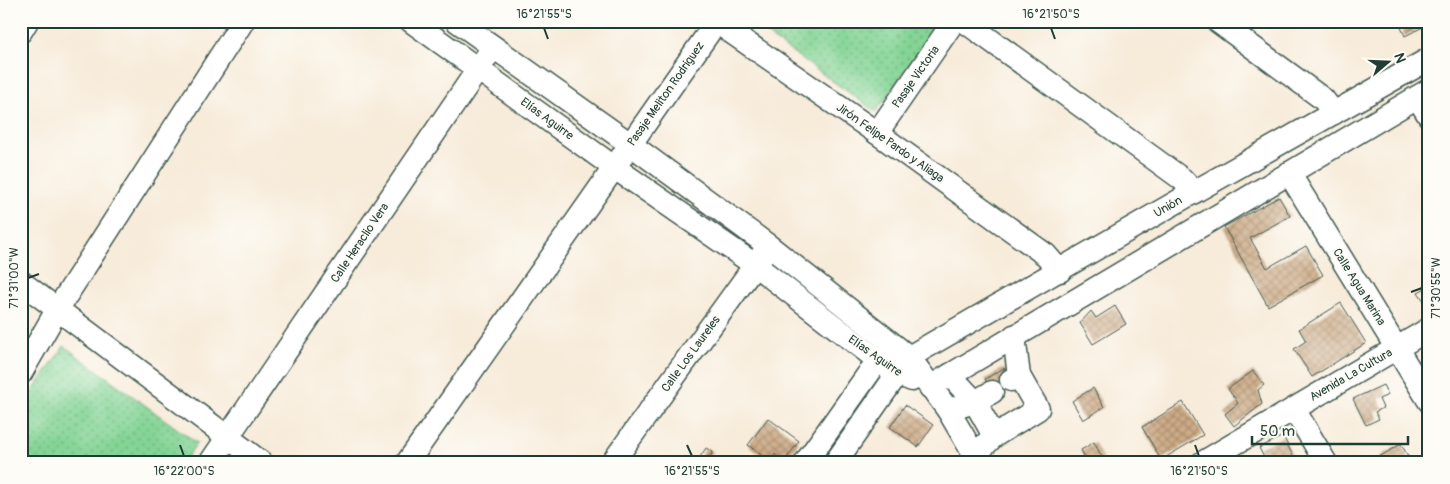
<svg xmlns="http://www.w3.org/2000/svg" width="1450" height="484" font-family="Pangolin,sans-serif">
<defs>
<pattern id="park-dots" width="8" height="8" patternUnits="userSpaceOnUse" patternTransform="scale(1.25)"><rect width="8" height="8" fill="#83d495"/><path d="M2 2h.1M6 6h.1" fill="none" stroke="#6bad7a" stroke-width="1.8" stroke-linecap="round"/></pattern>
<pattern id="building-cross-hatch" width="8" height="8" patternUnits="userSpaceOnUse" patternTransform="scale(1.25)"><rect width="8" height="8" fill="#cdab86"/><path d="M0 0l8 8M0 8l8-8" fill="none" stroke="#a68c6e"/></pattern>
</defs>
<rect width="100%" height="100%" fill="#fdfcf7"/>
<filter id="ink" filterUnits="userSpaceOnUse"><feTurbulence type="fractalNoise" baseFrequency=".02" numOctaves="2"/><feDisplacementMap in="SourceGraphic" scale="10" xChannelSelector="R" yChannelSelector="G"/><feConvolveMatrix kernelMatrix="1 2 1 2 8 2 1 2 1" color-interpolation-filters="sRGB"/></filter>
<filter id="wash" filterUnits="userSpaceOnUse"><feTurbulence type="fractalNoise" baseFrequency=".0096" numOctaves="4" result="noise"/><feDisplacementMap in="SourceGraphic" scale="20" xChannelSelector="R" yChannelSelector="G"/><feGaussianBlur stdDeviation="1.12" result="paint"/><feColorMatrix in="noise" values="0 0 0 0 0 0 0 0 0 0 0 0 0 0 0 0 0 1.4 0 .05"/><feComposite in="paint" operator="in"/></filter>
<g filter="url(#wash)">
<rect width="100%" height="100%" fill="#f7ebd9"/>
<!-- park -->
<g fill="url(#park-dots)" stroke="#518864">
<path d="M748,21H940L876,112Z"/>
<path d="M64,346L197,443L183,463H21V408Z"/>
</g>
<g id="blocks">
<!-- building -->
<g fill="url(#building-cross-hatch)">
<path d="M1398,21H1429V24L1405,36Z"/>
<path d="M1279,197L1290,216L1250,238L1267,268L1306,246L1323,275L1268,306L1224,227Z"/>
<path d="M1429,286V306L1428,307L1418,292Z"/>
<path d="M1341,303L1366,343L1312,377L1294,349L1306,341L1299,329Z"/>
<path d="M1115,306L1126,324L1093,344L1080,323L1091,311L1096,318Z"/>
<path d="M1429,357V375L1423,364Z"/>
<path d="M1004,368L1012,383L993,394L985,379Z"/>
<path d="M1253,371L1264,385L1258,390L1262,404L1234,426L1225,414L1238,403L1228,389Z"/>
<path d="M1383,385L1388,395L1379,399L1383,408L1375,412L1379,419L1366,425L1353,399Z"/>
<path d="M1093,388L1104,407L1083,420L1072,401Z"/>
<path d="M1183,402L1203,435L1161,460L1142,427Z"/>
<path d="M905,405L933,425L918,447L890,427Z"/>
<path d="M768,418L799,441L784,462L775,454L770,462L748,445Z"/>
<path d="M1283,436L1294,458L1286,463H1267L1259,448Z"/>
<path d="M1094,442L1103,459L1096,463H1088L1081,450Z"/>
<path d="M1401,444L1412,463H1369Z"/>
<path d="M706,448L713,452L706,463H696Z"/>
</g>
</g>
</g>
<g filter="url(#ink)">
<use href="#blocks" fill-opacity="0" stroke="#3f574d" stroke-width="1"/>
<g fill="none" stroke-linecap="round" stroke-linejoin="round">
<defs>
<g id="minor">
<path d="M411,21L615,168L755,265L878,360L897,374L912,380"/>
<path d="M457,21L630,144L769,246L909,357L948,410L979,463"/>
<path d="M715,21L877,133L1046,255L1060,271"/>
<path d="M964,21L1182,179L1194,192"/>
<path d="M1217,21L1323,99L1334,113"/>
<path d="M21,31L27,21"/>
<path d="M1417,97L1429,116"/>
<path d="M877,133L954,21"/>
<path d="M1289,173L1429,401"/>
<path d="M21,282L262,463"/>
<path d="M21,373L57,310L243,21"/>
<path d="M950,375L975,402L992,392"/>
<path d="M1011,380L1019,376L1014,336"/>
<path d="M930,387L1429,90"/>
<path d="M1294,409L1326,463"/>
<path d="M948,410L975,402L994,436L975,455"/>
<path d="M994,436L1038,409L1019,376"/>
<path d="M210,463L487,56"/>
<path d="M407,463L717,21"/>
<path d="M612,463L763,254"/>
<path d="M805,463L886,349"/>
<path d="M835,463L909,357L1187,196L1429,59"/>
<path d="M1202,463L1429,329"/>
</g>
</defs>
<!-- minor casing -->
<use href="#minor" stroke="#3f574d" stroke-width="25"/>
<!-- minor -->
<use href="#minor" stroke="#fff" stroke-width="22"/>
</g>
</g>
<!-- ticks -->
<path fill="none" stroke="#1f3d34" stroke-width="2" d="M544,28L548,39M1051,28L1055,39M28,278L39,274M1411,292L1422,288M180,445L184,456M687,445L692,456M1195,445L1199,456"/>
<g text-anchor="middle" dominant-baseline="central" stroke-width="4" stroke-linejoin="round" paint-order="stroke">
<!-- street labels -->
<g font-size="12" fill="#1f3d34" stroke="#fdfcf7">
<text transform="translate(916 77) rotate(-55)">Pasaje Victoria</text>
<text transform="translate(666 94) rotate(-55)">Pasaje Meliton Rodriguez</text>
<text transform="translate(547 119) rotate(36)">Elías Aguirre</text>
<text transform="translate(890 143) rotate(35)">Jirón Felipe Pardo y Aliaga</text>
<text transform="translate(1168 207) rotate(-30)">Unión</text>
<text transform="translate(360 243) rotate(-56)">Calle Heraclio Vera</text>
<text transform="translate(1359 287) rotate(58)">Calle Agua Marina</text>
<text transform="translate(691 354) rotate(-54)">Calle Los Laureles</text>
<text transform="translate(875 356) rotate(35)">Elías Aguirre</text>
<text transform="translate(1351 375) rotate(-30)">Avenida La Cultura</text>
</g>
</g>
<!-- margin -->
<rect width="1450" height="484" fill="none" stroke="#fdfcf7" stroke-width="55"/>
<!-- north arrow -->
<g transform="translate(1388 62) rotate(71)" stroke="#fdfcf7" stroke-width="4" paint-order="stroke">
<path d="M0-4L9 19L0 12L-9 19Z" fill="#1f3d34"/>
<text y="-8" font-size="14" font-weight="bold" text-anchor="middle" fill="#1f3d34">N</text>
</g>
<!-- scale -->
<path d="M1252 436v8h156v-8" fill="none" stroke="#1f3d34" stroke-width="2.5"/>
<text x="1260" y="436" font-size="15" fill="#1f3d34" stroke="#fdfcf7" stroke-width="4" paint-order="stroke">50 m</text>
<rect x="28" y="28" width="1394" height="428" fill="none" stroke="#1f3d34" stroke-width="2"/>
<g font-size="12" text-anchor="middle" fill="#1f3d34">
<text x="544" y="18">16°21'55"S</text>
<text x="1051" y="18">16°21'50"S</text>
<text transform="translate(14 278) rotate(-90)" y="4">71°31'00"W</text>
<text transform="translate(1436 288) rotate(-90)" y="4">71°30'55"W</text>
<text x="184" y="475">16°22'00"S</text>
<text x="692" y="475">16°21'55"S</text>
<text x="1199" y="475">16°21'50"S</text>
</g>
</svg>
